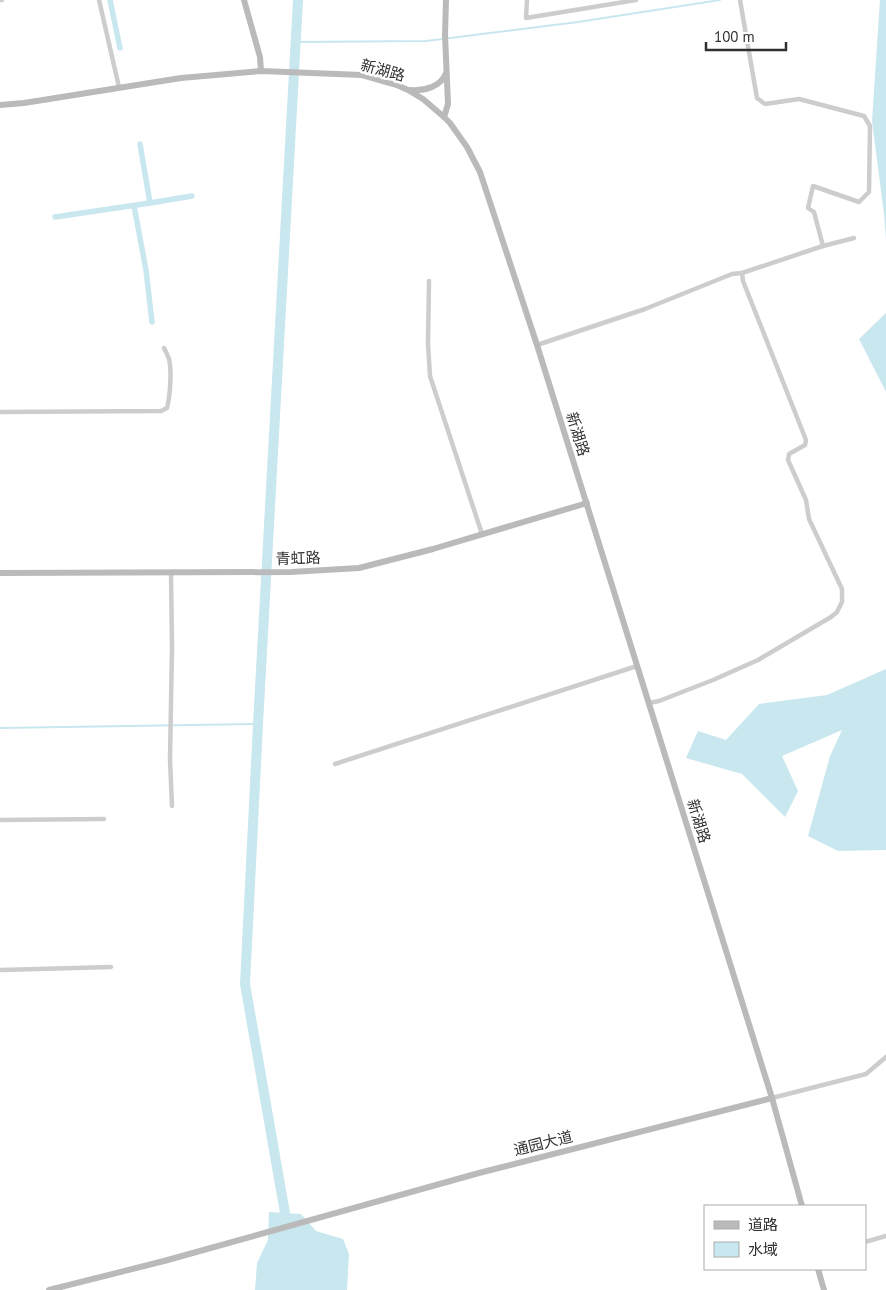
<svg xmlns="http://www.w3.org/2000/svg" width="886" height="1290" font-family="'PT Sans','Noto Sans SC',sans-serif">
<rect width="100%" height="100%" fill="#fff"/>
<!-- water -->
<g fill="#c9e7ee">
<path d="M880,0H886V240L884,214L872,121Z"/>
<path d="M886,313V392L859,339Z"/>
<path d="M886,669V850L838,851L808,836L830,756L842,730L782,756L798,791L785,817L742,774L686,758L698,731L726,740L759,704L827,695Z"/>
<path d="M269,1212L301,1214L316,1231L343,1239L349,1254L347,1290H255L257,1263L268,1240Z"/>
</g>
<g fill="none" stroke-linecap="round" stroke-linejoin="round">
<!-- stream -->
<g stroke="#c9e7ee" stroke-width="2">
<path d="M296,42L426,41L578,22L720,0"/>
<path d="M0,728L258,724"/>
</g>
<!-- canal -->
<g stroke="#c9e7ee" stroke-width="5.5">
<path d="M110,0L120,48"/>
<path d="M140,144L150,203"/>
<path d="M134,206L146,270L152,322"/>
<path d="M55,217L150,203L192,196"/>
</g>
<!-- river -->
<path stroke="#c9e7ee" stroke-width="10" d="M284,1227L285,1213L245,984L258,724L298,0"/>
<!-- street -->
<g stroke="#cdcdcd" stroke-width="4.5">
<path d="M0,0H2"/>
<path d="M99,0L119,87"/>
<path d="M527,0L526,18L636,0"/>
<path d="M740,0L757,98L765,104L799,99L864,116L870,126L869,192L859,202L813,186L808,208L814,212L823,246"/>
<path d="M429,281L428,344L430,376L482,534"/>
<path d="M537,345L645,309L732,274L742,273L823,246L854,238"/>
<path d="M0,412L161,411L167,408C170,397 172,370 169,359C168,356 166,352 164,348"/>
<path d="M171,573L172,648L170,759L172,806"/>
<path d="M649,703L659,701L713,680L758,660L831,617L837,612L842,602V589L809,519L806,500L788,460L789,454L805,445L806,440L743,281L742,273"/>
<path d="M335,764L637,666"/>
<path d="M0,820L104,819"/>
<path d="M0,970L111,967"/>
<path d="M772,1098L866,1074L886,1057"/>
<path d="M865,1242L886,1236"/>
</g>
<!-- secondary -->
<g stroke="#bababa" stroke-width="6">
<path d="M244,0L260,57L261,71"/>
<path d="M411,90C424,91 441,87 446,73"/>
<path d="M0,105L24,103L181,78L261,71L362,75L397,85L408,90L423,99L444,117L450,123L467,147L480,172L537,345L772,1098L802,1206"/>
<path d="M444,117L448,104L445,35L446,0"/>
<path d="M0,573L291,572L359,568L433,549L587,503"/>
<path d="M818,1269L824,1290"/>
<path d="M49,1290L164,1261L479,1173L772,1098"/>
</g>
</g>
<g text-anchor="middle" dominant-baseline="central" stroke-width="5" stroke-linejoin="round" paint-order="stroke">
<!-- street labels -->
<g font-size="15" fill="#303030" stroke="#fff">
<text transform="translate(383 70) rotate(15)">新湖路</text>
<text transform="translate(578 434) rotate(73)">新湖路</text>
<text transform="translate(298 558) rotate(-2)">青虹路</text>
<text transform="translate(699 821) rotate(73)">新湖路</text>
<text transform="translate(543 1143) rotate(-14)">通园大道</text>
</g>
</g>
<!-- legend -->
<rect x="704" y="1205" width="162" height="65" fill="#ffffff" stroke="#acacac"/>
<rect x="714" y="1221" width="25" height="8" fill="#bababa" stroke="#acacac"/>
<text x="748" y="1230" font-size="15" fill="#303030">道路</text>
<rect x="714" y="1242" width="25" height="15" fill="#c9e7ee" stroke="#acacac"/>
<text x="748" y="1255" font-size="15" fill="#303030">水域</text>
<!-- scale -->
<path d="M706 42v8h80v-8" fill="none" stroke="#303030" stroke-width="2.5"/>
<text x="714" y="42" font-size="15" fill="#303030" stroke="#ffffff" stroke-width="4" paint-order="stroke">100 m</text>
</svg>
